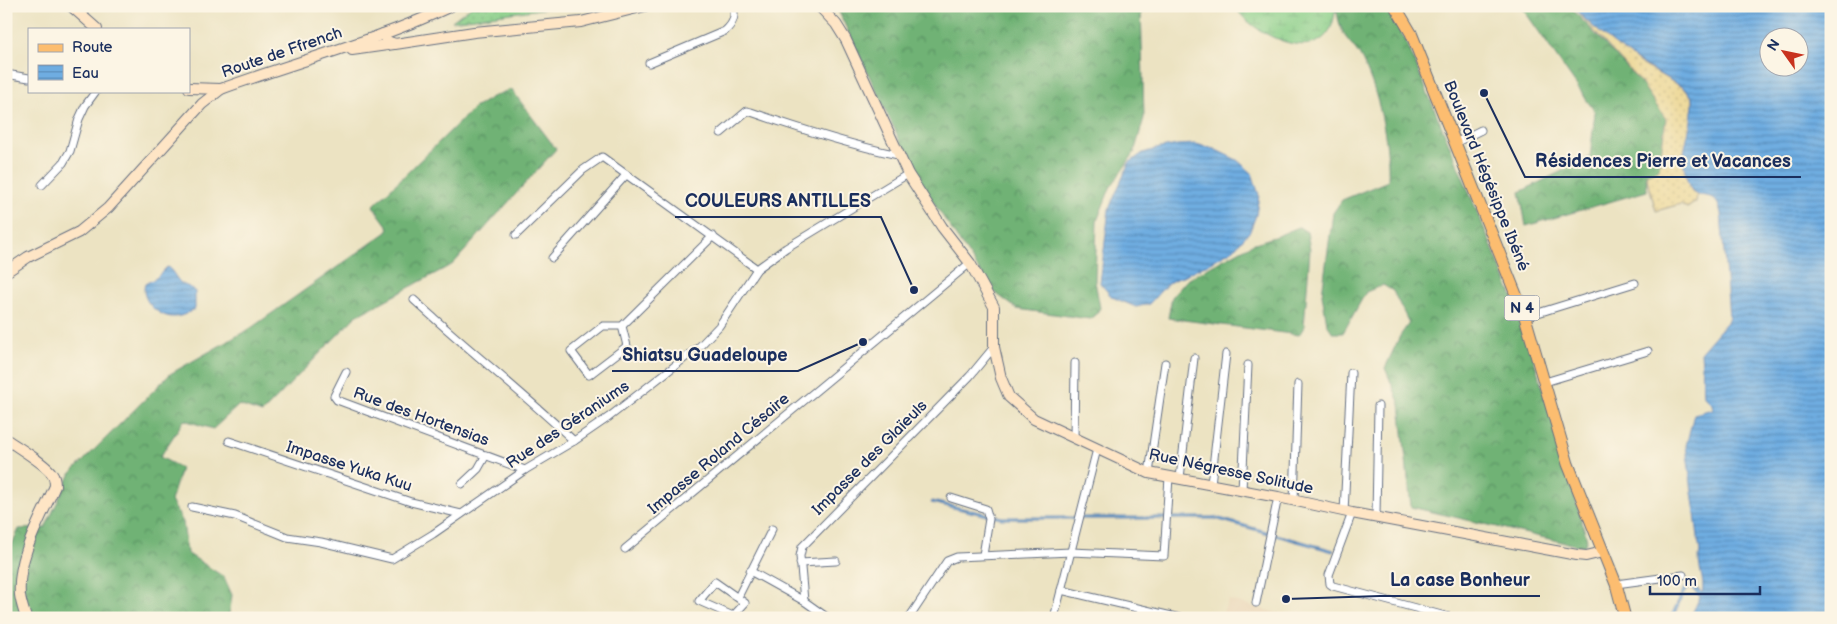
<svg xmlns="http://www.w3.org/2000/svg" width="1837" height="624" font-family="'Balsamiq Sans',sans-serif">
<defs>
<pattern id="grass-dots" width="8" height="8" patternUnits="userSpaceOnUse" patternTransform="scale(1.25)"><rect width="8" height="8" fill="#8acf89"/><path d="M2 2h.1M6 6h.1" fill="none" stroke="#76b279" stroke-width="1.8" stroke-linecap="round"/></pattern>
<pattern id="forest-crowns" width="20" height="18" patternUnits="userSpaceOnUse" patternTransform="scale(1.25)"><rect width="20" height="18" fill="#6fb275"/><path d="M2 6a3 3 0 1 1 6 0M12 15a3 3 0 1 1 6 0" fill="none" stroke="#5a9163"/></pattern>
<pattern id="wetland-marsh" width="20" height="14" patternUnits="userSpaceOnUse" patternTransform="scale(1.25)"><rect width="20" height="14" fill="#8acf89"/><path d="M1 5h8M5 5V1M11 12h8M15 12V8" fill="none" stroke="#76b279"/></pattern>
<pattern id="sand-dots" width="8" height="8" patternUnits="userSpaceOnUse" patternTransform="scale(1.25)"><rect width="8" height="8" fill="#eeda9e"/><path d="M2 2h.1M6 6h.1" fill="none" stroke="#ccbb8a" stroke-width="1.8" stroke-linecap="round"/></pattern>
<pattern id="water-rules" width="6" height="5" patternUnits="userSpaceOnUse" patternTransform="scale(1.25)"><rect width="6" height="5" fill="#6fade1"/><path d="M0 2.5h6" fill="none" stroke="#5a8dba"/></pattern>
</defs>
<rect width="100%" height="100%" fill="#fcf5e5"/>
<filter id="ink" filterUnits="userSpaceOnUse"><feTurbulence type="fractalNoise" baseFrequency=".02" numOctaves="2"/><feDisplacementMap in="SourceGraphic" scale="10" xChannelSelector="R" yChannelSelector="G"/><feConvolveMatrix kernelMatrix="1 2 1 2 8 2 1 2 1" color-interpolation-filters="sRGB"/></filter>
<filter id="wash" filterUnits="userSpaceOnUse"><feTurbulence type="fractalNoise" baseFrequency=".0096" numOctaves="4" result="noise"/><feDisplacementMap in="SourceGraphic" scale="20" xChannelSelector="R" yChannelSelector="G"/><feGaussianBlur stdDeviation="1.12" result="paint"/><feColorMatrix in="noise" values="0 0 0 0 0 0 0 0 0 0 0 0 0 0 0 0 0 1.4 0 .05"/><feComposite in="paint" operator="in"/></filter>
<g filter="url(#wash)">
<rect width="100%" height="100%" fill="#ece3c2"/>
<!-- built -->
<path fill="#ebd8ba" d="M1229,600L1295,618H1220Z"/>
<!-- grass -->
<path fill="url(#grass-dots)" stroke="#527f74" d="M472,6H563L452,21Z"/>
<!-- forest -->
<g fill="url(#forest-crowns)" stroke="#45706a">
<path d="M836,6H1141L1144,118L1134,153L1110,188L1097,221L1095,281L1100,308L1096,314L1090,319L1017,309L993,291L919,181Z"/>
<path d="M1336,6H1385L1406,41L1522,319L1587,539L1584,547L1411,507L1400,404L1385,368L1400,336L1409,323L1393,291L1383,285L1366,292L1343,333H1333L1327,324L1322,294L1333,213L1342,200L1388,181C1390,144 1378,87 1359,54C1355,48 1349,42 1345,36C1340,28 1337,15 1336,6Z"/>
<path d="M1521,6H1569L1641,83L1666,119L1659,169L1646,175L1647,191L1526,226L1520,192L1590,157L1595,112Z"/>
<path d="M511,89L556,149L453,264L356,316L262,413L239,405L213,429L184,420L160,457L181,468L171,501L183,522L187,553L224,577L232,595L229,618H6V558L19,529L45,528L71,473L170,374L251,328L387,232L389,228L373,206L474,108L492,97Z"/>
<path d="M1299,227L1307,232L1310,250L1304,327L1299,335L1168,318L1172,297L1188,279L1252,244L1277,236Z"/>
</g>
<!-- wetland -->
<path fill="url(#wetland-marsh)" stroke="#527f74" d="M1234,6H1336V8C1334,17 1333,27 1327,34C1309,57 1268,38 1250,23C1244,19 1239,12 1234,6Z"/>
<!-- sand -->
<path fill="url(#sand-dots)" stroke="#84847e" d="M1579,14L1641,64L1680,86L1689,93L1693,100L1692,122L1683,159L1691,190L1697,194L1696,202L1687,208L1681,204L1656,211L1646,175L1659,169L1666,119L1641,83Z"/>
<!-- water -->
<g fill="url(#water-rules)" stroke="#456ea0" fill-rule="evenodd">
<path d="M1572,6H1831V618H1690L1700,597L1692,588L1687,590L1683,595L1673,618H1670L1684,588L1694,585L1702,593C1706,581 1696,565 1700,552L1686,446L1694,414L1713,409L1712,404L1704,396L1701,352L1727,322L1729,317L1721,213C1715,187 1700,202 1691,189C1688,186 1687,179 1686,175C1679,153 1691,132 1692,111C1693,107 1694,103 1693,99C1689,88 1672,82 1663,76C1632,59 1596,32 1572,6ZM1770,38H1800V68H1770Z"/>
<path d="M1196,144L1214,149L1237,160L1252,173L1259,195L1256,215L1250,231L1234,249L1206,265L1168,283L1149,304L1136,307L1112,297L1100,283L1109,209L1129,163L1143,153L1156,149L1177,145Z"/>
<path d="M167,267C173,270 175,278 181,283C186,287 191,286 195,292V309C191,311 185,315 180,316C164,322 139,302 145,284L156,278Z"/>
<path d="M932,501L1002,517H1216L1334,550L1333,552L1215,519H1001L931,503Z"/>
</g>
</g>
<g filter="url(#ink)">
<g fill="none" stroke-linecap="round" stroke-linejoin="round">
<defs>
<g id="street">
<path d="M649,63L725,31C733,24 736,17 733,6"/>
<path d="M6,74L29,78"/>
<path d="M721,133L747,111L751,112C800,129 847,144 898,155"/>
<path d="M1455,143L1481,130"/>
<path d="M42,185L63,163L70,151L79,119L85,106L96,91"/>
<path d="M516,235L583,170L602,157L757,269"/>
<path d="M552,258L626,175"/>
<path d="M414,300C466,348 522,392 574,441"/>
<path d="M1525,317L1635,283"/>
<path d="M622,326L627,346L589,375L571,351L603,326H622L713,236"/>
<path d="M346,372L334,396L337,400L525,470"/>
<path d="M1545,382L1648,351"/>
<path d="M1074,439L1075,363"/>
<path d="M229,441L411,502L461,514"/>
<path d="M1149,473L1165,363"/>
<path d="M1180,478L1194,358"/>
<path d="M462,484L478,469L486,455"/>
<path d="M1211,484L1226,354"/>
<path d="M1242,490L1248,365"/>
<path d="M951,498L986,509L989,519L983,555"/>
<path d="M1294,501L1298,384"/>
<path d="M192,507L235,516L287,537L321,542L392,559L433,534L525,470L574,441L609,417L699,347L719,326L757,269L786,248L908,174"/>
<path d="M1344,512L1351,373"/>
<path d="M1352,513L1329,575L1330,584L1333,586L1449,617"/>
<path d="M1376,517L1378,406"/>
<path d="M625,549L970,263"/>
<path d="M800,563L836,561"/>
<path d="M750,571L804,601L828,618"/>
<path d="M715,582L745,603L733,616L699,601Z"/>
<path d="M1616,584L1683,575"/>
<path d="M1061,590L1180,618"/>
<path d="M738,597L772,529"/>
<path d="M804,601L800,556L802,547L970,376L994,347"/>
<path d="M1256,603L1278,497"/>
<path d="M909,618L947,561L957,557L1071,552L1164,556L1169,477"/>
<path d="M1054,618L1097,449"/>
</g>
<g id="secondary">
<path d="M71,6L97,29"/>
<path d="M819,6L836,24L846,40L908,174L942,227L970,263L994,307V347L1001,378L1009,397L1034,419L1149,473L1278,497L1352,513L1577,555L1586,556L1603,552"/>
<path d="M383,34L387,41L395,44L474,32L581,22L645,6"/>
<path d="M352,50L394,44"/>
<path d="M189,88L221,89"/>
<path d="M6,272L28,257L79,232L108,208L202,104L221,89C297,61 377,41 451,6"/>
<path d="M6,439C17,447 46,464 52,474C55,478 55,482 55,486C40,520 17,557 20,595C21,603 24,611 26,618"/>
</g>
<path id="primary" d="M1395,6L1411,33L1525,317L1568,464L1616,584L1625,618"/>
</defs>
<!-- street casing -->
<use href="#street" stroke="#646e81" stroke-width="9"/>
<!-- secondary casing -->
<use href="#secondary" stroke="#646e81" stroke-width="12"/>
<!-- primary casing -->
<use href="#primary" stroke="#646e81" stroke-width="13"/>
<!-- street -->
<use href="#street" stroke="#fff" stroke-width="7"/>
<!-- secondary -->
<use href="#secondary" stroke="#fee5c5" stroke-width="10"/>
<!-- primary -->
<use href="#primary" stroke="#fcbd6f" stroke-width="11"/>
</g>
</g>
<g text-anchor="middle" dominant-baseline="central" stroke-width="4" stroke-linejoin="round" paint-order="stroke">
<!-- shield labels -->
<rect fill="#fcf5e5" stroke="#5e6a86" stroke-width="1" x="1504.5" y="295.5" width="35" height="25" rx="4"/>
<g font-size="15" font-weight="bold" fill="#1b2f5e">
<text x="1522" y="308">N 4</text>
</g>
<!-- street labels -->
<g font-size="16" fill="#1b2f5e" stroke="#fcf5e5">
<text transform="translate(282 53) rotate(-19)">Route de Ffrench</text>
<text transform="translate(1486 176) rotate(68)">Boulevard Hégésippe Ibéné</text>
<text transform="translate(421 417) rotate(20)">Rue des Hortensias</text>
<text transform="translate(568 425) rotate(-34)">Rue des Géraniums</text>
<text transform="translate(719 454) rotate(-40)">Impasse Roland Césaire</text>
<text transform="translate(870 458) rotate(-45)">Impasse des Glaïeuls</text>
<text transform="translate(349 467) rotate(18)">Impasse Yuka Kuu</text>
<text transform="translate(1231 472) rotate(12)">Rue Négresse Solitude</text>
</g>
</g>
<!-- callouts -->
<path fill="none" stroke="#1b2f5e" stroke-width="2" d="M1484 93L1525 177H1801M914 290L881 217H675M863 342L798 371H612M1286 599L1380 596H1540"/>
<g fill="#1b2f5e" stroke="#fcf5e5" stroke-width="2">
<circle cx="1484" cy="93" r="5"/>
<circle cx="914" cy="290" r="5"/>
<circle cx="863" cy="342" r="5"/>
<circle cx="1286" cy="599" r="5"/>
</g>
<g font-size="18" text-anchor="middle" font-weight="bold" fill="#1b2f5e" stroke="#fcf5e5" stroke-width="4" stroke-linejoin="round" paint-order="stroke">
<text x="1663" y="167">Résidences Pierre et Vacances</text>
<text x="778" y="207">COULEURS ANTILLES</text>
<text x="705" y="361">Shiatsu Guadeloupe</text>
<text x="1460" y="586">La case Bonheur</text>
</g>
<!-- margin -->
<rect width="1837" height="624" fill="none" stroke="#fcf5e5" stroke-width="25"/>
<!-- legend -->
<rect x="28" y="28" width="162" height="65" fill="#fcf5e5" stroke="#a2a6af"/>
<rect x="38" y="44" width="25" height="8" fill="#fcbd6f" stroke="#a2a6af"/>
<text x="72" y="52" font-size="15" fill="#1b2f5e">Route</text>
<rect x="38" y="65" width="25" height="15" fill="url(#water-rules)" stroke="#a2a6af"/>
<text x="72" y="78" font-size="15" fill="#1b2f5e">Eau</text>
<!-- north arrow -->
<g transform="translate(1784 52) rotate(303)"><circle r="24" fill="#fcf5e5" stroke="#a2a6af"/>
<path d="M0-4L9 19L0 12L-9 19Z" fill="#c8321e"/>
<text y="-8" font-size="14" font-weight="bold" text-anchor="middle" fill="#1b2f5e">N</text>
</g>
<!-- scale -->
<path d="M1650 586v8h110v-8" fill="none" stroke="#1b2f5e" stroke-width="2.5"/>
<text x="1657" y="586" font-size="15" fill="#1b2f5e" stroke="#fcf5e5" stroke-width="4" paint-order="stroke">100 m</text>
</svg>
